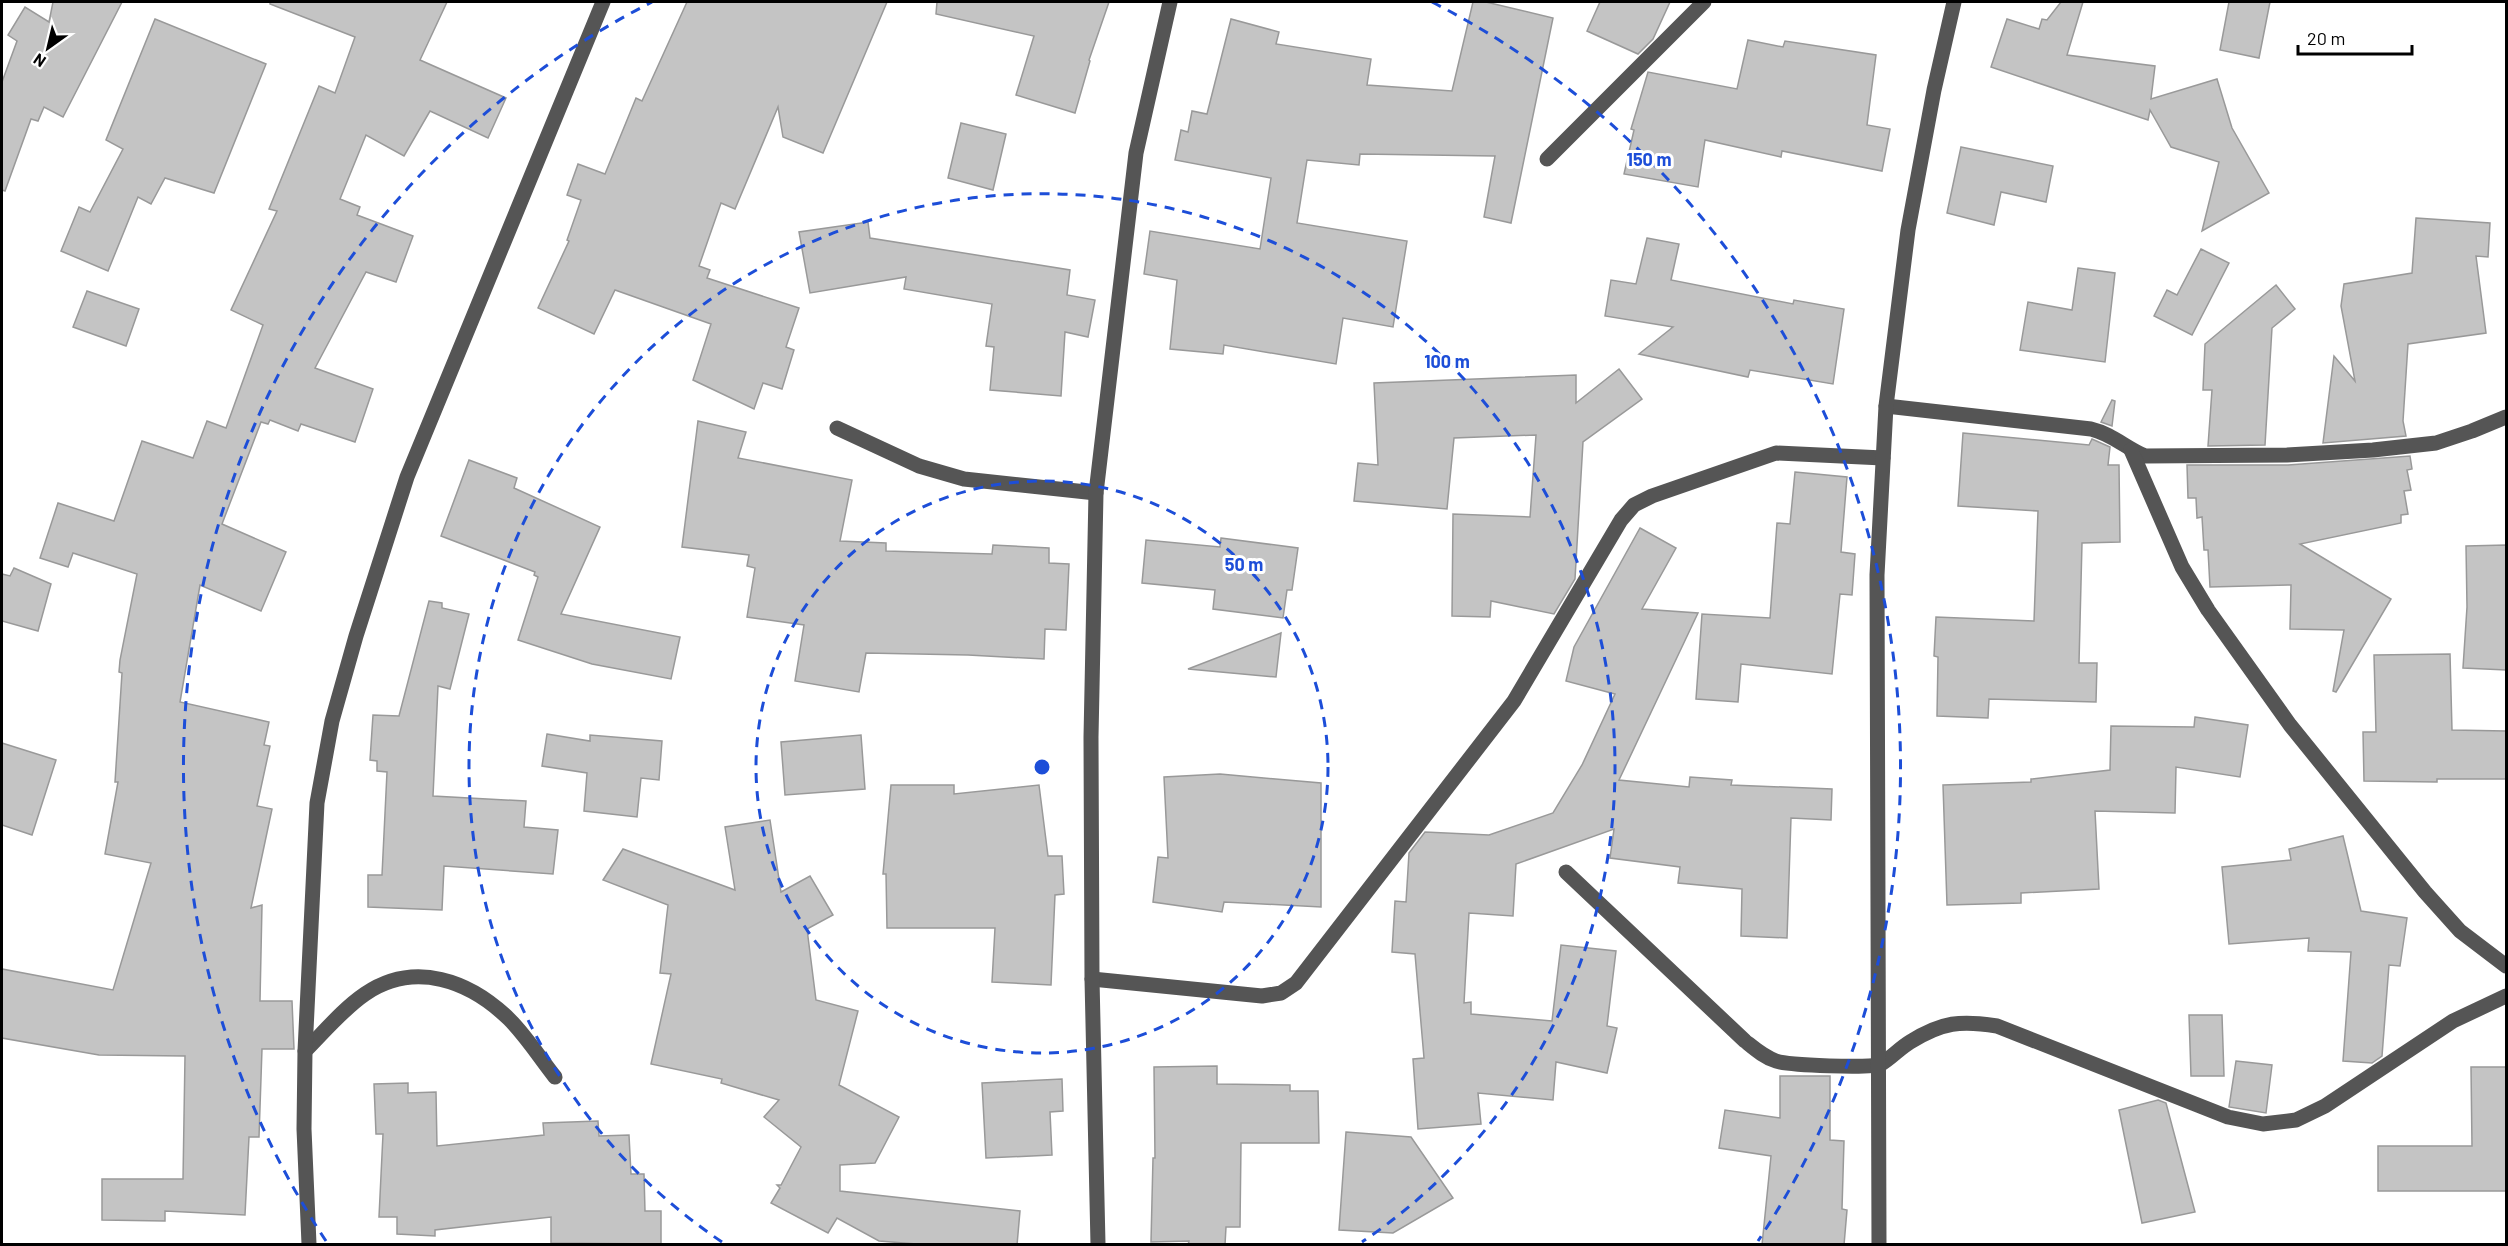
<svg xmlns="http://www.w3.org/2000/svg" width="2508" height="1246" font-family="Barlow,sans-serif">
<rect width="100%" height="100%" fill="#fff"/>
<!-- building -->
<g fill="#c4c4c4" stroke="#999" stroke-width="1.5">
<path d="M53,2H122L63,117L44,107L38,121L31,119L5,191L2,190V82L17,41L8,35L25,7L49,22Z"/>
<path d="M270,2H447L420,60L506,98L488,138L430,111L404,156L366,135L340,199L360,207L357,215L413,236L396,282L366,272L315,368L373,389L355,442L301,424L298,431L270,420L268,424L261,422L222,524L286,552L261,611L200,585L180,702L269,722L264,745L270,746L257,806L272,809L251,908L262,905L260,1001H292L294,1049H262L259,1137H249L245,1215L165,1211V1221L102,1220V1179H183L185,1056L99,1055L2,1038V969L113,990L151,863L105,854L118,782H115L122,673L119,672L120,660L137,574L73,553L68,567L40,558L58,503L114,521L142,441L193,458L207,421L226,428L263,325L231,310L277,211L269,209L319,86L335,93L355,37L270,4Z"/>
<path d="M687,2H887L823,153L783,137L778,107L735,209L721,203L699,266L710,270L707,278L799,308L786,347L794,350L782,389L763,383L754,409L693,380L711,324L615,290L594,334L538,308L569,241L567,240L581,200L567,195L578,164L605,174L636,98L642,101Z"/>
<path d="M937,2H1109L1089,60L1090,61L1075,113L1016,95L1034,36L936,14Z"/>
<path d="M1473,2H1486L1553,18L1511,223L1484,217L1495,156L1360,154L1359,165L1307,160L1297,223L1407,241L1393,327L1343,318L1336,364L1224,345L1223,354L1170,349L1177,280L1144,274L1150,231L1260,249L1271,178L1175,160L1181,130L1188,132L1192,111L1207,114L1231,19L1279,32L1276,44L1371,59L1367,85L1452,91Z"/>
<path d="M1600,2H1670L1653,39L1638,54L1587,31Z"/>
<path d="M2061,2H2083L2067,55L2155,66L2151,99L2217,79L2232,128L2269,193L2202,231L2219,162L2171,147L2150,110L2148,120L1991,67L2007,19L2039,29L2042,19L2047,20Z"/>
<path d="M2229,2H2270L2259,58L2220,50Z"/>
<path d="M155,19L266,64L214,193L165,178L151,204L138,197L108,271L61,251L79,207L90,212L123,149L106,140Z"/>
<path d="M1748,40L1783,47L1785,41L1876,55L1867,125L1890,129L1882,171L1782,151L1781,157L1705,140L1698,187L1624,174L1634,130L1631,129L1648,72L1737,89Z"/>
<path d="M961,123L1006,134L993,190L948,178Z"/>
<path d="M1961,147L2053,166L2046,202L2001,192L1994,225L1947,213Z"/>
<path d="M2416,218L2490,223L2488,257L2476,256L2486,333L2408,344L2403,421L2406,436L2323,443L2334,356L2355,381L2341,306L2344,284L2412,273Z"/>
<path d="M868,222L870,238L1070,270L1067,295L1095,300L1088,337L1065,332L1061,396L990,390L994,347L986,346L992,304L904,289L906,277L810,293L799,232Z"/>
<path d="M1647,238L1679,244L1671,280L1793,304L1794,300L1844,309L1833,384L1750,370L1748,377L1639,354L1673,327L1605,316L1611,280L1636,284Z"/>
<path d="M2201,249L2229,263L2192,335L2154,316L2167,290L2177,295Z"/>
<path d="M2078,268L2115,273L2105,362L2020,350L2028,302L2072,310Z"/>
<path d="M2276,285L2295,309L2272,328L2265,445L2208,446L2212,390H2203L2205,344Z"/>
<path d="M87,291L139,309L126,346L73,327Z"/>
<path d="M1619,369L1642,399L1583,442L1575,579L1554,614L1491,601L1490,617L1452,616L1453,514L1530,517L1536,435L1454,438L1447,509L1354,501L1358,463L1378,465L1374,383L1576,375V403Z"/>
<path d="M2112,400L2115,401L2112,426L2101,422Z"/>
<path d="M698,421L746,432L738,458L852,480L840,541L886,543V551L992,554L993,545L1049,548V563L1069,564L1066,630L1045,629L1044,659L968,655L866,653L859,692L795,681L804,625L747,617L755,568L747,566L749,555L682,547Z"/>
<path d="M1963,433L2089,445L2092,439L2110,447L2108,465H2119L2120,542L2082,543L2079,663H2097L2096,702L1989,699L1988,718L1937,716L1938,657L1934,656L1936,617L2034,621L2038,511L1958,506Z"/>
<path d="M2410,456L2412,469L2407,470L2411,490L2404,491L2408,514L2401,515V523L2300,544L2391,599L2336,692L2333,691L2344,630L2290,629L2291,585L2210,587L2208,550H2204L2202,517L2197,518L2196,498H2188L2187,465H2288Z"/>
<path d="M469,460L517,478L514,488L600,527L561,614L680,637L671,679L592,664L518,640L538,577L534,575L535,572L441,536Z"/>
<path d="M1795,472L1847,477L1841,552L1855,554L1852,595L1840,594L1832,674L1741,664L1738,702L1696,699L1702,614L1770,618L1777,523L1790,524Z"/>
<path d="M1640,528L1676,548L1642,609L1698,613L1619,780L1689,787L1690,777L1732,780L1731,785L1832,789L1831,820L1791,818L1787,938L1741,936L1742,889L1678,883L1680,867L1610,858L1614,829L1516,864L1513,916L1469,913L1464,1003L1471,1002V1014L1552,1021L1561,945L1616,951L1607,1026L1617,1028L1607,1073L1556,1062L1553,1100L1478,1093L1481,1124L1418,1129L1413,1059L1424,1058L1415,954L1392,952L1395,901L1406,902L1409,853L1425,832L1489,835L1553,813L1582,765L1615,694L1566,681L1574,647Z"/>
<path d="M1221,538L1298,548L1292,590H1287L1283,618L1213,609L1215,590L1142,583L1146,540L1220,547Z"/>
<path d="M2506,545V670L2463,668L2467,607L2466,546Z"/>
<path d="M14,568L51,584L38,631L2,621V574L10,576Z"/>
<path d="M429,601L442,603V608L469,614L450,689L438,686L433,796L526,801L524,827L558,830L553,874L444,866L442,910L368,907V875H382L387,772L377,771V761L370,760L373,715L399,716Z"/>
<path d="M1281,633L1276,677L1188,669Z"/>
<path d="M2450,654L2452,730L2506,731V779H2437V782L2364,781L2363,732H2376L2374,655Z"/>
<path d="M2195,717L2248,725L2240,777L2176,767L2175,813L2095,811L2099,889L2021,893V903L1947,905L1943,785L2031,782V779L2110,770L2111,726L2194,727Z"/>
<path d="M547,734L590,741V735L662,741L659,780L641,778L637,817L584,811L587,773L542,766Z"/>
<path d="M861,735L865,789L785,795L781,742Z"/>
<path d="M2,743L56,760L32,835L2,825Z"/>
<path d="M1220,774L1321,783V907L1224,902L1222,912L1153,902L1158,857L1168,858L1164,777Z"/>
<path d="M891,785H954V794L1039,785L1048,856H1062L1064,894L1055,895L1051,985L992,982L995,928H887L886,874H883Z"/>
<path d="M770,820L781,892L810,876L833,915L807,929L816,1000L858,1011L839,1085L899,1117L875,1163L840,1165V1191L1020,1211L1017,1245H929L879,1241L837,1218L828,1233L771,1203L780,1188L777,1185H781L801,1147L764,1117L779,1100L721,1083L722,1079L651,1064L671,974L660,973L668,905L603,880L623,849L735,890L725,827Z"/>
<path d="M2343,836L2361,911L2407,918L2400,966L2389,965L2382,1056L2372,1063L2343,1061L2351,952L2308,951L2309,938L2229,944L2222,867L2291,860L2289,849Z"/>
<path d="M2189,1015H2222L2224,1076H2191Z"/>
<path d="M2236,1061L2272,1065L2266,1113L2229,1107Z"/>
<path d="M1217,1066V1084L1290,1085V1091H1318L1319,1143H1241L1240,1227H1226L1225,1245H1188L1189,1241L1151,1242L1153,1158H1155L1154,1067Z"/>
<path d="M2471,1067H2506V1191H2378V1146H2472Z"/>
<path d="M1780,1076H1830V1140L1844,1141L1842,1209L1847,1210L1844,1245H1762L1771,1156L1719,1148L1725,1110L1780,1118Z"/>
<path d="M1062,1079L1063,1111L1050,1112L1052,1155L986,1158L982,1083Z"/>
<path d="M408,1083V1093L436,1092L437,1146L544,1135L543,1123L598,1121L599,1136L629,1135L631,1174H644L645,1211H661V1244L551,1243V1217L435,1230V1236L397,1234V1217H379L383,1134H376L374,1084Z"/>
<path d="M2158,1100L2166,1103L2195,1212L2142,1223L2119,1110Z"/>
<path d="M1346,1132L1411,1137L1453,1198L1393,1233L1339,1230Z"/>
</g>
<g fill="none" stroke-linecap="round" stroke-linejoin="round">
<!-- minor -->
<g stroke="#555" stroke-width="15">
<path d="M1547,159L1704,2"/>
<path d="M1886,406L2091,429C2112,434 2126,448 2145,456L2287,455L2373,450L2436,443L2472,431L2506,417"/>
<path d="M837,428L919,466L964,479L1096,493"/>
<path d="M2131,450L2182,567L2208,610L2290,725L2425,892L2460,931L2506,966"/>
<path d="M1566,872L1745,1041C1755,1049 1764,1057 1776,1061C1787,1065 1872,1069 1881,1064C1891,1058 1900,1048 1910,1042C1942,1022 1961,1020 1997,1026L2228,1117L2263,1124L2296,1120L2325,1106L2453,1021L2506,996"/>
<path d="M1092,979L1262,996L1281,993L1296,983L1514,701L1621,520L1634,505L1652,496L1776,453L1883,458"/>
<path d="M305,1051C324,1032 343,1009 365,994C415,960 470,981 509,1019C526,1036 540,1058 555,1077"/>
<path d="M309,1244L304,1129L305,1051L317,803L332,721L356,636L407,477L603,2"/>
<path d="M1098,1244L1092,979L1091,737L1096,493L1136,153L1170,2"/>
<path d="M1879,1244L1877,575L1886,406L1908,230L1934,90L1954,2"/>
</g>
</g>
<!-- distance rings -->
<g fill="none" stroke="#1d4ed8" stroke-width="3" stroke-dasharray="10 8">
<circle cx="1042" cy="767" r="286"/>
<path d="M722 1242A573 573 0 1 1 1362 1242"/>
<path d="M326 1241A859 859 0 0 1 652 2M1432 2A859 859 0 0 1 1758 1241"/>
</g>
<circle cx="1042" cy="767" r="9" fill="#1d4ed8" stroke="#fff" stroke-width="3"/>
<g font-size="18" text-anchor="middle" font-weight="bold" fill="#1d4ed8" stroke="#fff" stroke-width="6" stroke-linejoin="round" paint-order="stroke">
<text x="1649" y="166">150 m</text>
<text x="1447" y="368">100 m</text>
<text x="1244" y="571">50 m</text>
</g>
<!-- border -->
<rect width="2508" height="1246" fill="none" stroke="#000000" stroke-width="6"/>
<!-- north arrow -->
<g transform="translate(48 48) rotate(214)" stroke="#ffffff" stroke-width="4.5" paint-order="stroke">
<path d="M0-4.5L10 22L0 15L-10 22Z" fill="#000000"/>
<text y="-9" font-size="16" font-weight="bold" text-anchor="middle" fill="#000000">N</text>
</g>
<!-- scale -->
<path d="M2298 45v9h114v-9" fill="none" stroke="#000000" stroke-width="3"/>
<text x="2307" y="45" font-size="18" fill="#000000" stroke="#ffffff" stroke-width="4.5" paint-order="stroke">20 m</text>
</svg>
